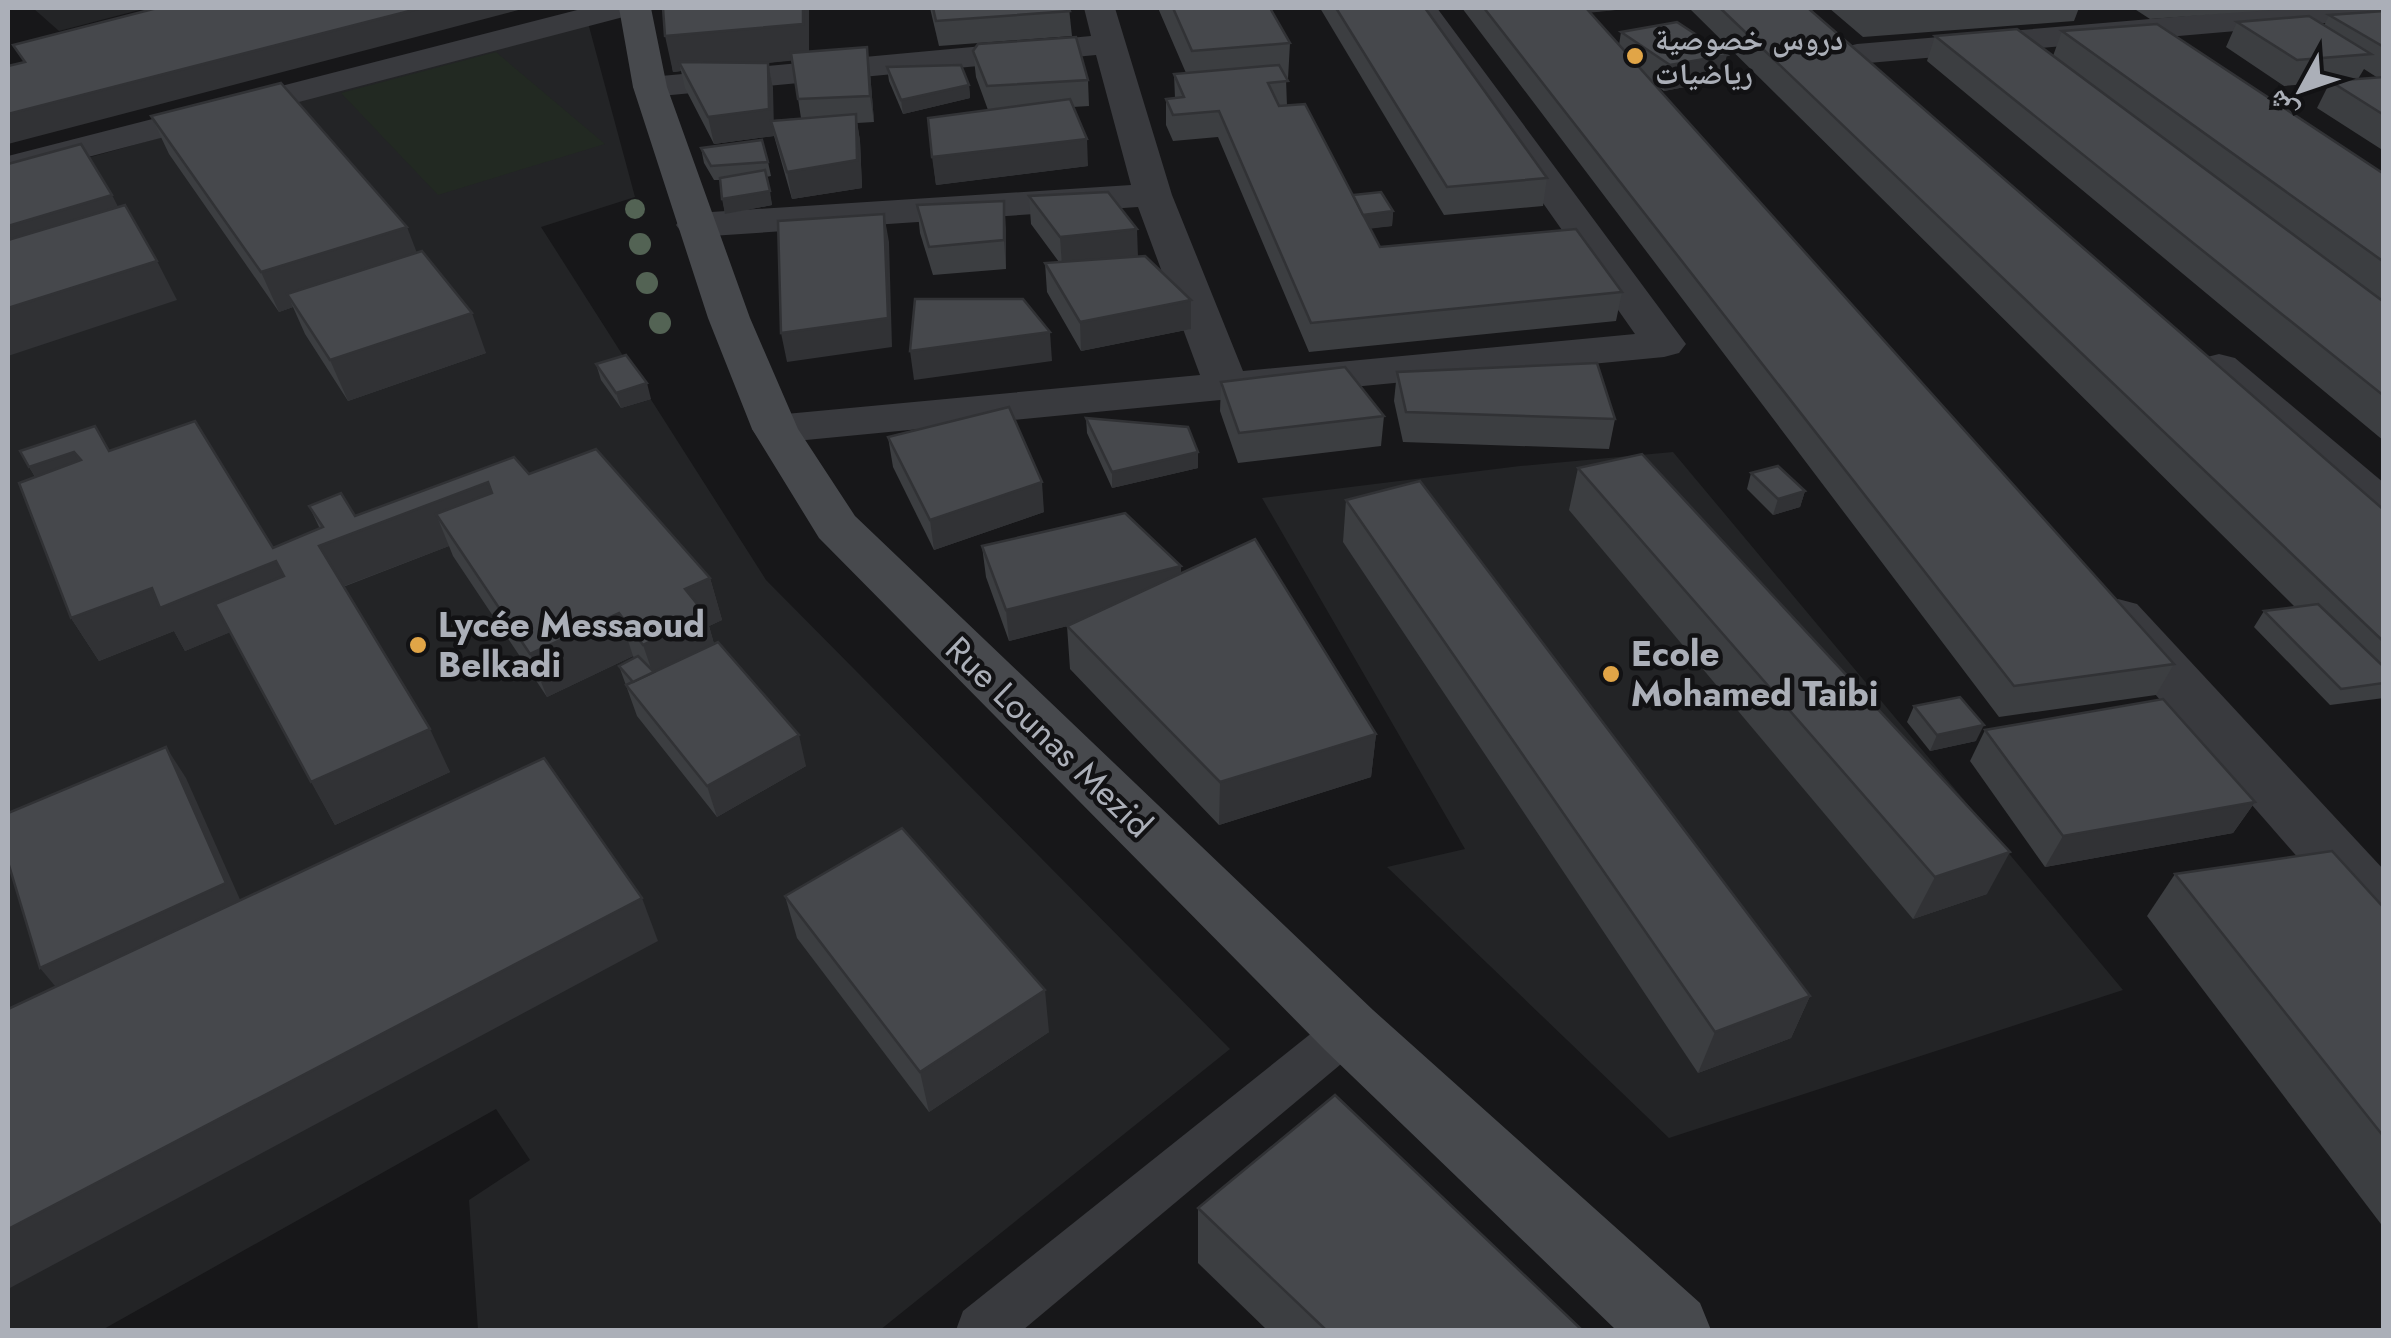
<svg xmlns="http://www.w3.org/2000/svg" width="2391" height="1338" font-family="Jost,'Noto Naskh Arabic',sans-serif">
<rect width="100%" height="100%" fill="#171719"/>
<!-- built -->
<g fill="#232426">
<path d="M33,8H147L59,31Z"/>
<path d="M587,19L635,197L541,227L766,580L1230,1049L880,1330H478L469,1200L530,1160L496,1109L102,1330H8V180Z"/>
<path d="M1673,452L2123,990L1669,1138L1387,867L1465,849L1262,498L1520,466Z"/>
</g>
<!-- green -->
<path fill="#222922" d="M496,52L605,144L438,195L341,93Z"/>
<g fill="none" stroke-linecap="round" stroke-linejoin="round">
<!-- lane -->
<path fill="#393a3e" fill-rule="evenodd" d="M1349,1010L1365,1016L1372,1030L1365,1044L1023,1330H956L963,1311L1333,1016Z"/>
<!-- street -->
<g fill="#393a3e" fill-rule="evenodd">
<path d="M585,8H636L631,15L8,178V156Z"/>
<path d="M1084,8H1115L1172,195L1243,371L1635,334L1406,8H1437L1686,344L1679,353L1664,357L775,443L759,439L752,429L759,419L775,415L1200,375L1138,207L696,237L682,233L676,225L682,217L696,213L1131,185L1096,55L650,97L638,94L633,87L638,80L650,77L1091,36Z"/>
<path d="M2280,8H2384V18L1857,64L1845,61L1840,54L1845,47L1857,44Z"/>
<path d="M2219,354L2235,358L2384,483V524L2367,520L2203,376L2197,367L2203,358Z"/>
<path d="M2118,599L2137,604L2384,870V938L2362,931L2099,630L2091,617L2099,604Z"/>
</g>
<!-- secondary -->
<path fill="#47494d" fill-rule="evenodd" d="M619,8H651L667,87L750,318L798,429L855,516L1373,1010L1700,1303L1711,1330H1616L1325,1050L819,538L752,429L708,318L633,87Z"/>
</g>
<!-- trees -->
<g fill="#536354">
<circle cx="635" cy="209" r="10"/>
<circle cx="640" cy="244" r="11"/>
<circle cx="647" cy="283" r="11"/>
<circle cx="660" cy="323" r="11"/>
</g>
<!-- wall -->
<g fill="#3c3e41" fill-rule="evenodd">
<path d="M663,8H809V52L870,72L874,122L857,123L860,141L862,188L792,199L774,136L714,144L685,88L681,71L673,72ZM792,60L801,118L773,120V89L768,63H766Z"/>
<path d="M930,8H1069L1072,36L939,46Z"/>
<path d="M1158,8H1270L1290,43L1288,79H1286L1287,106L1353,195L1393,211L1392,226L1370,228L1380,247L1622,292L1616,321L1309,352L1218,137L1173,141L1166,125V99L1175,98L1174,74L1186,73Z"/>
<path d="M1320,8H1425L1547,178L1543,206L1444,215Z"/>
<path d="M1462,8H1626V9L1590,12L1619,45L1621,32L1721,80L1664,91L1654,84L2174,664L2156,695L1999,717Z"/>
<path d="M1689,8H1808L2384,510V698L2330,705L2254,627L2264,611L2295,607Z"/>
<path d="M1829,8H2079L2074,21L1863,37Z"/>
<path d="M2133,8H2299L2150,19Z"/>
<path d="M2384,11V151L2317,108L2330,82L2284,86L2226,47L2237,22L2324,26L2329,15ZM2364,69L2378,78L2358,79Z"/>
<path d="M2062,31L2384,174V441L1927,61L1935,36L2053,56Z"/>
<path d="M973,51L1088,80L1089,106L1073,107L1088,166L936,185L928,118L988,110L976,77Z"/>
<path d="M887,67L969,85L970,98L903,114L889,81Z"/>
<path d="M151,116L417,253L486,353L348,401L305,334L293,307L279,312L169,154Z"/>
<path d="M701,148L768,162L771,176L766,177L772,205L725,214L720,180H714L704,163Z"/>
<path d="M1029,196L1138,257L1191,329L1081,351L1047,292L1045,263L1059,262L1031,224Z"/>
<path d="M917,205L1006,229V269L933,275L920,233Z"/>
<path d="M596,364L651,399L621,408L601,380Z"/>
<path d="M1397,372L1615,419L1609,449L1403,442L1394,401Z"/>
<path d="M1221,382L1384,416L1381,446L1238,463L1220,411Z"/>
<path d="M1086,418L1198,468L1112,488L1087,433Z"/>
<path d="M888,437L1044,512L934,550L893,467Z"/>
<path d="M110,450L273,548L320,529L309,506L355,516L529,474L710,578L722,620L709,626L714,644L806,766L717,817L637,716L619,666L634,658L633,656L547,697L453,556L449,546L343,587L450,772L335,825L230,632L185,651L174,631L99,661L71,618L35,477L20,451Z"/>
<path d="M1578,468L1987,894L1913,919L1569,510Z"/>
<path d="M1751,473L1805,491L1800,507L1773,515L1747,489Z"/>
<path d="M1346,500L1810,996L1791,1038L1698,1073L1343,542Z"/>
<path d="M982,546L1181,573L1376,734L1371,777L1219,825L1070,669L1067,626L1009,641L986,577Z"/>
<path d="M1914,706L1976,741L1930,751L1907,722Z"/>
<path d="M1985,730L2255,802L2233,833L2045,867L1970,761Z"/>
<path d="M2175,874L2384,908V1228L2147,916Z"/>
<path d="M785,896L1049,1032L929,1112L797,938Z"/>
<path d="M1198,1208L1582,1330H1267L1198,1263Z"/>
</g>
<!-- shaded-wall -->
<g fill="#313235">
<path d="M421,8H526L8,144V114Z"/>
<path d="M803,8H809V59L683,71L679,62L681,71L673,72L665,36Z"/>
<path d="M1588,8H1626V9L1587,13Z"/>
<path d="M867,47L870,72L874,122L870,96Z"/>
<path d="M1727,55L1721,80L1664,91L1670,65Z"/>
<path d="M768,63L773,89L774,130L771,121L774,136L714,144L708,117Z"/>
<path d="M969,85L970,98L903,114L901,100Z"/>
<path d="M856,114L860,141L862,188L792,199L787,172Z"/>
<path d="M1087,139L1088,166L936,185L932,157Z"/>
<path d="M770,191L772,205L725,214L722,199Z"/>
<path d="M112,195L132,234L8,272V226Z"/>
<path d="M1004,201L1006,229V269L1004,240Z"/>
<path d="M1393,211L1392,226L1360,230L1361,215Z"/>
<path d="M884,214L889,242L892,347L787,362L781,333Z"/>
<path d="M407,227L422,266L287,294L293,307L279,312L261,272Z"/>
<path d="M1137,229L1138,257L1062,266L1060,237Z"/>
<path d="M157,261L177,300L8,356V308Z"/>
<path d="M1191,300V329L1081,351L1080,322Z"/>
<path d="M472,313L486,353L348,401L330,360Z"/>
<path d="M1050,332L1052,361L914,380L910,351Z"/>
<path d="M647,383L651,399L621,408L616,393Z"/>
<path d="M74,452L99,494L55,508L29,467Z"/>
<path d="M1198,452V468L1112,488V472Z"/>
<path d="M488,482L504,524L436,514L449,546L339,588L319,546Z"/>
<path d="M1042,482L1044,512L934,550L930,520Z"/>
<path d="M1805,491L1800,507L1773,515L1778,499Z"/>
<path d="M276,561L298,604L185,651L174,631L99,661L71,618L152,588Z"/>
<path d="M1181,566V597L1009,641L1006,610Z"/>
<path d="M710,578L722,620L709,626L718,658L654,677L643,645L685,589Z"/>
<path d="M619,613L633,656L547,697L530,654Z"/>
<path d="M1984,725L1976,741L1930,751L1937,735Z"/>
<path d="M430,729L450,772L335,825L311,782Z"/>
<path d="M1376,734L1371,777L1219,825L1220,782Z"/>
<path d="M799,735L806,766L717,817L707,786Z"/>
<path d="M166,747L186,778L246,913L65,998L40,968Z"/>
<path d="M2255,802L2233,833L2045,867L2063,836Z"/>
<path d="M2010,852L1987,894L1913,919L1935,877Z"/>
<path d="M642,898L658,941L8,1289V1229Z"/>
<path d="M1045,990L1049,1032L929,1112L920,1072Z"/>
<path d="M1810,996L1791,1038L1698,1073L1715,1032Z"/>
</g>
<!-- building -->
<g fill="#46484c" stroke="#313235" stroke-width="2.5">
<path d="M157,8H421L8,114V66L25,62L13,45Z"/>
<path d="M663,8H803V24L665,36Z"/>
<path d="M933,8H1069L1070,11L936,21Z"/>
<path d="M1173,8H1270L1290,43L1192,51Z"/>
<path d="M1336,8H1425L1547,178L1447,187Z"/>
<path d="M1484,8H1586L2174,664L2014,686Z"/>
<path d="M1720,8H1808L2384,510V642Z"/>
<path d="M2384,11V47L2329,15Z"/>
<path d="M2309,16L2371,54L2297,60L2237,22Z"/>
<path d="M1677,22L1727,55L1670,65L1621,32Z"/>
<path d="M2157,24L2384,174V262L2062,31Z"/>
<path d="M2017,29L2384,302V396L1935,36Z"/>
<path d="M1076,37L1088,80L987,86L973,51L978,44Z"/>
<path d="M867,47L870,96L798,99L791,53Z"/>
<path d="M679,62L768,63L769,109L708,117Z"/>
<path d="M961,65L969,85L901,100L887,67Z"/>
<path d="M1279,65L1288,81L1268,83L1279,106L1305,104L1380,247L1576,229L1622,292L1311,323L1219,111L1173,115L1166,99L1184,97L1174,74Z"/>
<path d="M2384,77V115L2330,81Z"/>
<path d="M281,83L407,227L261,272L151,116Z"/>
<path d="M1070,99L1087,139L932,157L928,118Z"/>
<path d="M856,114L857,160L787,172L771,121Z"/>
<path d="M762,140L768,162L711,166L701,148Z"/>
<path d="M81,144L112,195L8,226V164Z"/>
<path d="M765,170L770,191L722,199L720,178Z"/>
<path d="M1108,192L1137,229L1060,237L1029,196Z"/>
<path d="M1381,192L1393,211L1363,215L1353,195Z"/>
<path d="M1004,201V240L929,247L917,205Z"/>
<path d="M125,205L157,261L8,308V240Z"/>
<path d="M884,214L888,318L781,333L778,221Z"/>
<path d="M422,251L472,313L330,360L287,294Z"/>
<path d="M1145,256L1191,300L1080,322L1045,263Z"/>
<path d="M915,299H1023L1050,332L910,351Z"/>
<path d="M626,355L647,383L616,393L596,364Z"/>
<path d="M1597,363L1615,419L1406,412L1397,372Z"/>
<path d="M1345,367L1384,416L1239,433L1221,382Z"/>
<path d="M1009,407L1042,482L930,520L888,437Z"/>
<path d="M1086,418L1188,427L1198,452L1112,472Z"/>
<path d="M195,421L273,548L323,527L309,506L341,493L355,516L514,457L529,474L596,449L710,578L685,589L706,615L643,645L619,613L530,654L436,514L492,493L488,482L319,546L430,729L311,782L215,604L284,576L276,561L160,608L152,588L71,618L19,483L81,460L74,452L29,467L20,451L95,426L109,451Z"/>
<path d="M1642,454L2010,852L1935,877L1578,468Z"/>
<path d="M1778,466L1805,491L1778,499L1751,473Z"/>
<path d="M1420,481L1810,996L1715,1032L1346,500Z"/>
<path d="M1125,513L1181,566L1006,610L982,546Z"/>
<path d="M1255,539L1376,734L1220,782L1067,626Z"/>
<path d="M2318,604L2384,667V683L2341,689L2264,611Z"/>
<path d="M718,642L799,735L707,786L626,685Z"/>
<path d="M638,656L654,672L633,682L619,666Z"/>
<path d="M1960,697L1984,725L1937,735L1914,706Z"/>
<path d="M2163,699L2255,802L2063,836L1985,730Z"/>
<path d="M166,747L226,883L40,968L8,862V813Z"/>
<path d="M544,758L642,898L8,1229V1009Z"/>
<path d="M902,828L1045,990L920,1072L785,896Z"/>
<path d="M2332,851L2384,908V1137L2175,874Z"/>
<path d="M1335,1095L1582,1330H1326L1198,1208Z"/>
</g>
<!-- markers -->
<g fill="#e1a547" stroke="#121214" stroke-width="4">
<circle cx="1635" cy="56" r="10"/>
<circle cx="418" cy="645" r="10"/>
<circle cx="1611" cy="674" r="10"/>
</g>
<g text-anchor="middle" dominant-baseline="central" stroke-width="9" stroke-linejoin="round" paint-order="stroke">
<!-- far-poi labels -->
<g font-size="30" font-weight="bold" fill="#abafb8" stroke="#121214" text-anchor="start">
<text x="1655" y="39">دروس خصوصية<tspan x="1655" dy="34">رياضيات</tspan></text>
</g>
<!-- poi labels -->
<g font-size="35" font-weight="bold" fill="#abafb8" stroke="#121214" text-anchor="start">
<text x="438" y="625">Lycée Messaoud<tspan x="438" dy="40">Belkadi</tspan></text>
<text x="1631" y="654">Ecole<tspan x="1631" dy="40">Mohamed Taibi</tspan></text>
</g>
<!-- street labels -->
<g font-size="35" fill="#abafb8" stroke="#121214">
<text transform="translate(1049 737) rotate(44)">Rue Lounas Mezid</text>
</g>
</g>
<!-- border -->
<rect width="2391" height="1338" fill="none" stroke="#abafb8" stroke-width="20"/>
<!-- north arrow -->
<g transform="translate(2301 90) rotate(230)" stroke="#121214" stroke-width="8" paint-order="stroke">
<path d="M0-8L18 38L0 25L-18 38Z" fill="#abafb8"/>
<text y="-15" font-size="28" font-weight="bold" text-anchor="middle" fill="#abafb8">ش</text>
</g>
</svg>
